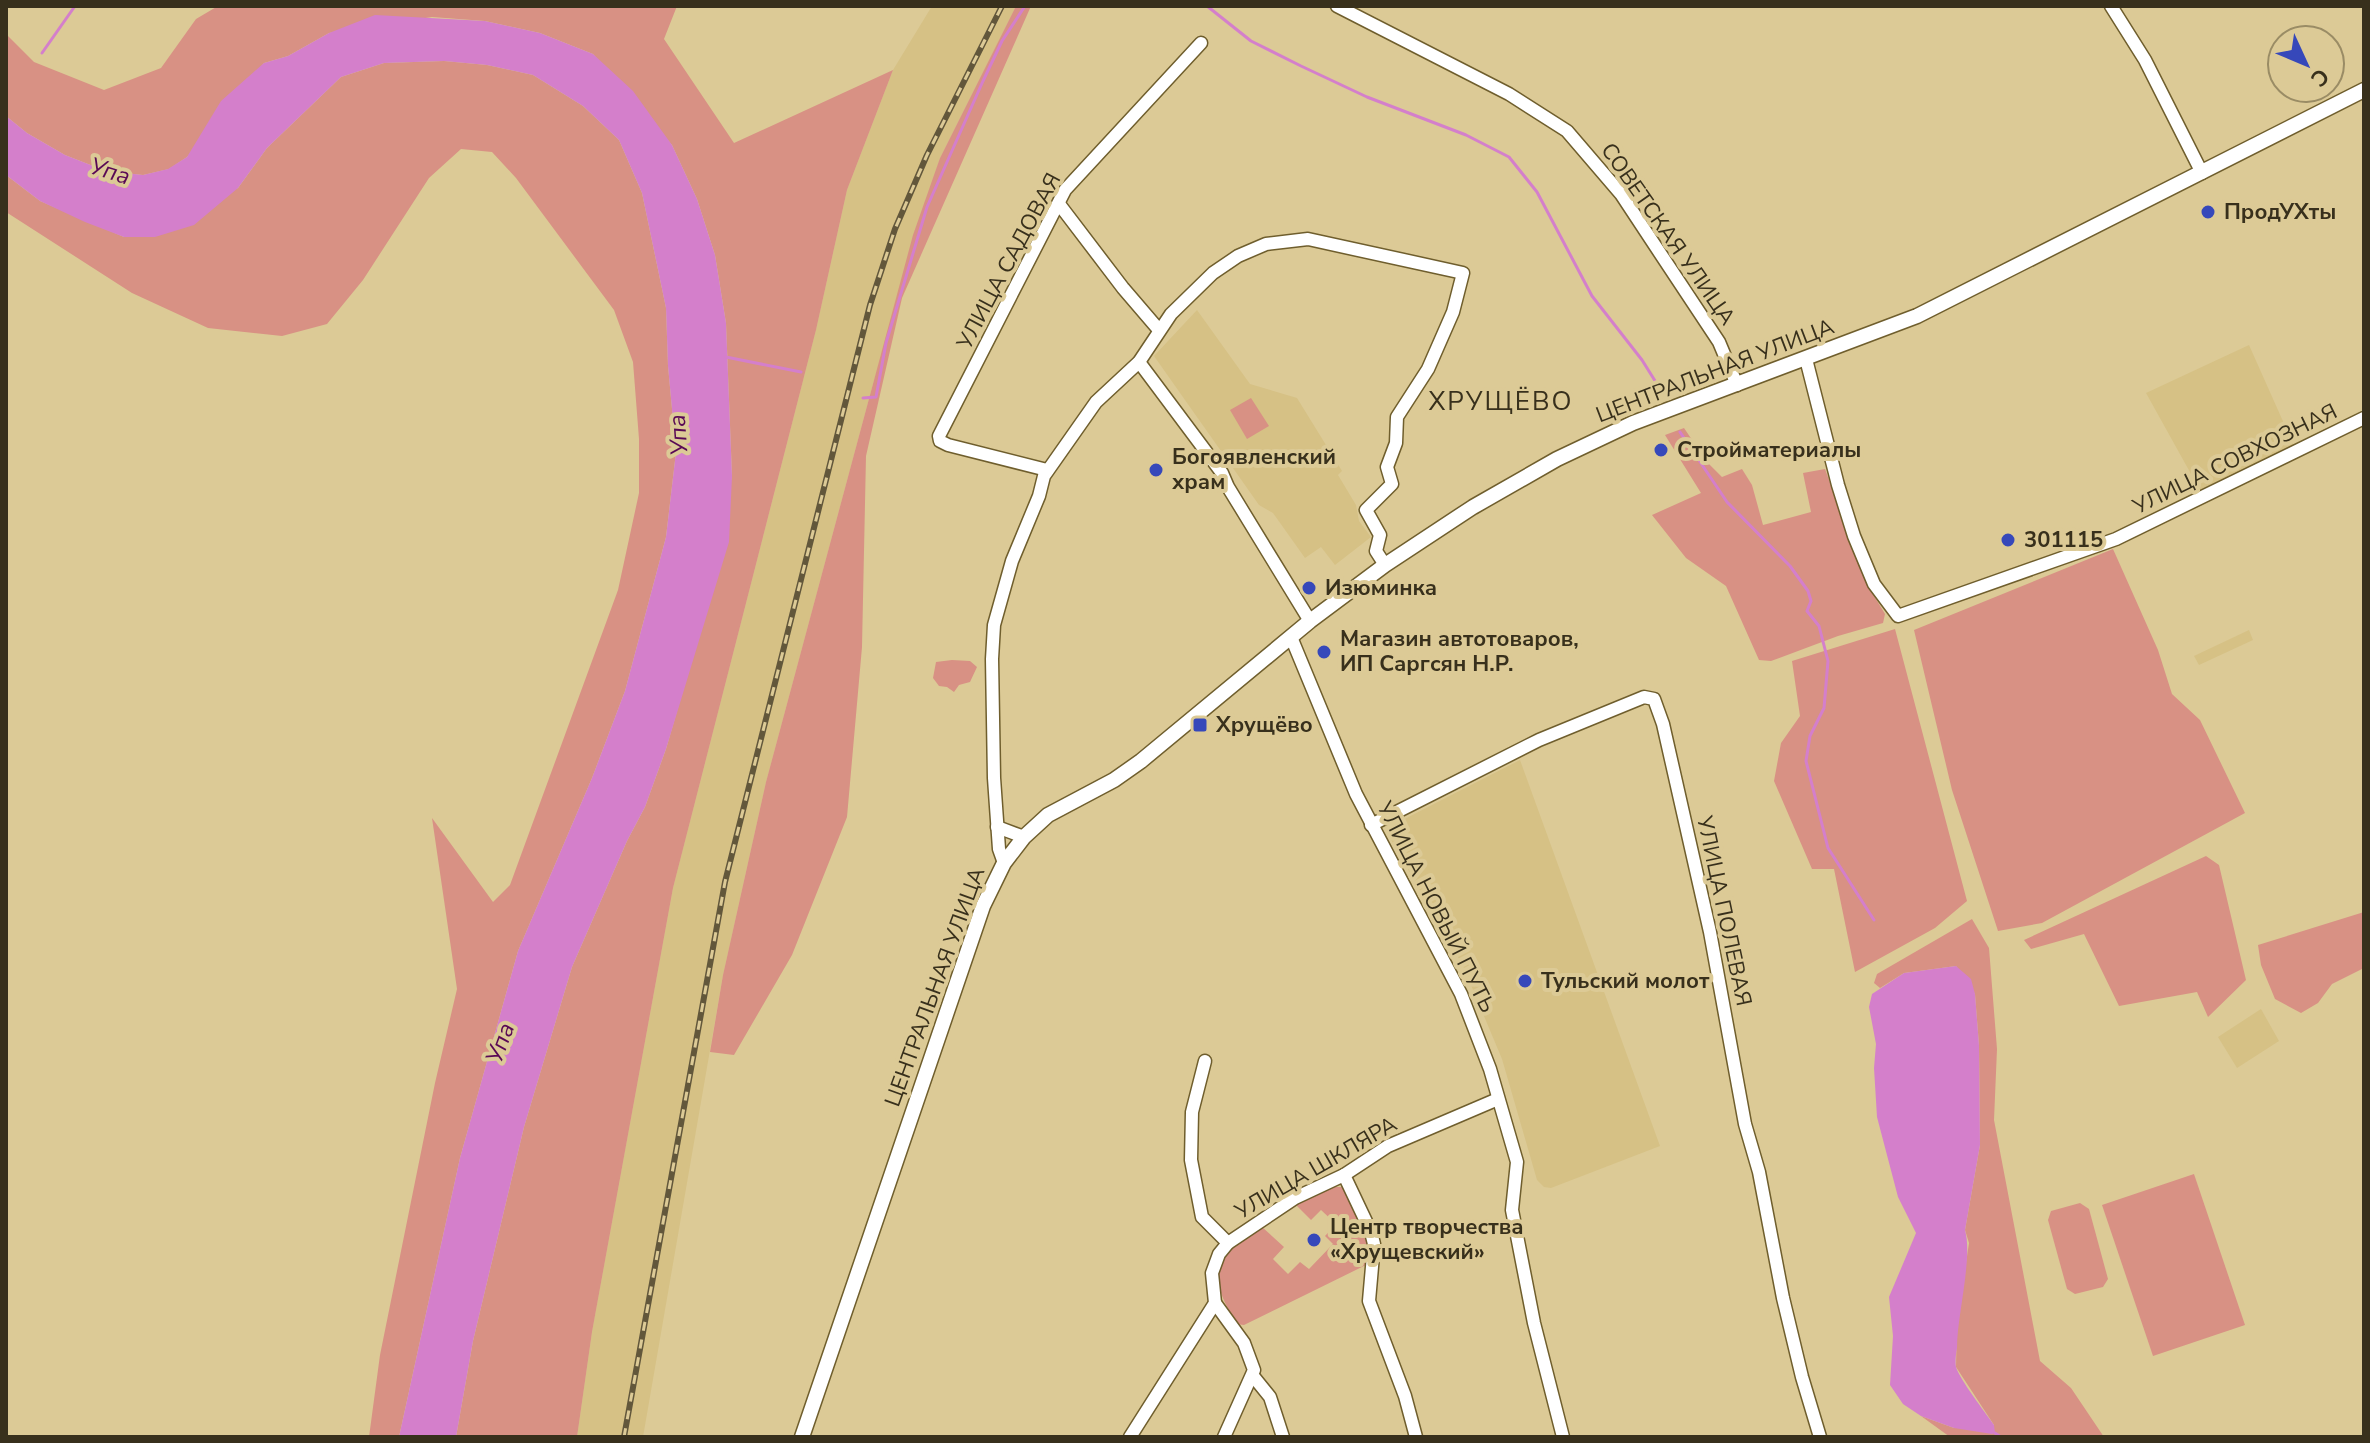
<svg xmlns="http://www.w3.org/2000/svg" width="2370" height="1443" font-family="'Nunito Sans',sans-serif">
<rect width="100%" height="100%" fill="#dcca96"/>
<!-- built -->
<g fill="#d6c185">
<path d="M932,6H1016L940,158L873,384L766,782L723,975L643,1437H577L592,1332L673,888L816,330L847,190L893,70Z"/>
<path d="M1197,310L1250,384L1297,398L1342,471L1338,475L1356,505L1359,521L1371,537L1335,565L1321,547L1305,558L1273,513L1259,505L1154,356Z"/>
<path d="M2249,345L2294,446L2201,492L2146,393Z"/>
<path d="M2249,630L2253,640L2199,665L2194,656Z"/>
<path d="M1520,760L1660,1146L1551,1188L1544,1187L1537,1180L1502,1059L1463,966L1385,829Z"/>
<path d="M2261,1009L2279,1041L2237,1068L2218,1037Z"/>
</g>
<!-- green -->
<g fill="#d89184">
<path d="M218,6H677L664,39L734,143L893,70L847,190L816,330L673,888L592,1332L577,1437H456L473,1341L524,1127L572,967L627,841L645,807L666,749L691,663L732,476L726,323L715,255L697,199L672,145L593,54L540,33L485,21L432,17L329,33L288,56L264,63L187,157L169,169L143,175L106,171L65,155L27,133L6,116V34L34,62L104,90L161,68L196,19Z"/>
<path d="M1016,6H1031L902,298L866,456L862,647L847,817L792,955L734,1055L710,1052L723,975L766,782L913,235L940,158Z"/>
<path d="M444,61L487,65L533,75L583,106L619,140L642,193L666,308L668,366L676,452L666,537L625,691L592,778L518,951L460,1158L399,1437H369L380,1355L435,1083L457,989L432,818L493,902L510,885L618,590L639,493V439L633,362L614,310L516,178L492,152L461,149L429,178L363,280L327,324L282,336L208,328L132,293L6,212V175L40,201L124,237L238,188L267,148L341,77L384,63Z"/>
<path d="M1251,398L1269,426L1247,439L1230,410Z"/>
<path d="M1684,428L1707,462L1722,477L1742,469L1752,485L1763,525L1811,512L1803,473L1825,469L1868,586L1885,614L1883,623L1838,636L1771,661L1759,660L1726,586L1686,558L1652,515L1701,493L1665,435Z"/>
<path d="M2113,549L2158,650L2172,694L2200,720L2245,813L2042,923L1998,931L1952,790L1914,630Z"/>
<path d="M1895,629L1967,901L1935,928L1855,972L1834,869H1812L1774,781L1781,743L1800,716L1792,661Z"/>
<path d="M952,660L970,661L977,667L970,682L959,685L954,692L947,687L939,686L933,678L936,662Z"/>
<path d="M2206,856L2219,865L2246,980L2208,1017L2197,992L2119,1006L2084,934L2031,949L2024,940Z"/>
<path d="M2364,912V968L2332,984L2318,1003L2301,1013L2275,999L2261,965L2258,945Z"/>
<path d="M1972,919L1989,948L1997,1049L1994,1120L2040,1361L2071,1388L2104,1437H1950L1921,1416L1954,1428L1994,1425L1956,1367L1957,1323L1969,1243L1965,1230L1980,1145L1979,1045L1975,994L1956,966L1904,973L1880,988L1874,983L1877,974Z"/>
<path d="M2194,1174L2245,1325L2153,1356L2102,1205Z"/>
<path d="M1333,1187H1343L1369,1237L1368,1264L1244,1325L1236,1324C1206,1270 1211,1260 1261,1226L1284,1247L1273,1259L1288,1274L1300,1262L1309,1269L1333,1244L1325,1236L1336,1224L1321,1210L1311,1220L1295,1204Z"/>
<path d="M2080,1203L2089,1209L2108,1279L2103,1287L2075,1294L2067,1289L2048,1220L2051,1211Z"/>
</g>
<!-- water -->
<g fill="#d47fcb">
<path d="M375,15L485,21L540,33L593,54L633,91L672,145L697,199L715,255L726,323L732,476L729,542L666,749L645,807L627,841L572,967L524,1127L473,1341L456,1437H399L460,1158L518,951L592,778L625,691L666,537L676,452L668,366L666,308L642,193L619,140L583,106L533,75L487,65L444,61L384,63L341,77L267,148L238,188L194,225L155,237H124L85,222L40,201L6,175V116L27,133L65,155L106,171L143,175L168,169L187,157L221,101L264,63L288,56L329,33Z"/>
<path d="M1956,966L1971,979L1975,994L1979,1045L1980,1145L1965,1230C1973,1258 1957,1315 1957,1348C1956,1353 1955,1362 1956,1367C1960,1380 1985,1412 1994,1425L1995,1433L1992,1434L1954,1428L1921,1416L1903,1404L1890,1385L1893,1336L1889,1297L1916,1233L1898,1197L1877,1117L1874,1068L1876,1044L1869,1007L1872,994L1904,973Z"/>
</g>
<g fill="none" stroke-linecap="round" stroke-linejoin="round">
<!-- stream -->
<g stroke="#d47fcb" stroke-width="3">
<path d="M1207,6L1251,41L1301,66L1367,97L1466,135L1509,157L1537,192L1592,296L1642,360L1657,384"/>
<path d="M42,53L75,6"/>
<path d="M726,357L801,372"/>
<path d="M863,398L876,397L886,343L927,207L983,81L1002,41L1025,6"/>
<path d="M1680,432L1727,502L1790,566L1808,591L1811,601L1807,611L1819,626L1828,661L1824,708L1810,736L1806,761L1828,848L1874,920"/>
<path d="M1995,1433L2001,1437"/>
</g>
<defs>
<g id="minor">
<path d="M1337,6L1509,94L1567,131L1621,194L1658,250L1719,342L1737,385"/>
<path d="M2111,6L2145,60L2202,173"/>
<path d="M1059,204L1123,288L1159,330"/>
<path d="M1806,359L1838,485L1854,536L1874,584L1898,616L2116,539L2364,418"/>
<path d="M1139,362L1222,473L1228,487L1310,621"/>
<path d="M1047,470L948,445L940,441L939,436L1065,190L1201,43"/>
<path d="M1291,637L1356,794L1461,994L1490,1069L1517,1162L1512,1210L1534,1323L1563,1437"/>
<path d="M1371,825L1539,740L1644,697L1654,699L1663,724L1710,932L1745,1124L1759,1172L1783,1298L1802,1377L1820,1437"/>
<path d="M997,827L1024,837"/>
<path d="M1004,863L999,849L994,778L992,659L994,625L1012,561L1039,496L1044,476L1096,402L1139,362L1171,314L1213,273L1238,256L1266,244L1308,239L1463,273L1453,312L1428,369L1397,417L1396,443L1387,467L1392,484L1366,510L1380,535L1376,551L1385,565"/>
<path d="M1205,1061L1192,1112L1191,1160L1202,1217L1228,1243"/>
<path d="M1344,1175L1371,1232L1374,1244L1369,1301L1405,1396L1416,1437"/>
<path d="M1215,1303L1244,1343L1254,1370L1224,1437"/>
<path d="M1253,1376L1270,1397L1283,1437"/>
<path d="M1130,1437L1215,1303L1212,1273L1219,1254L1228,1243L1295,1198L1344,1175L1388,1146L1498,1099"/>
</g>
<path id="major" d="M802,1437L983,906L1004,863L1024,837L1048,815L1114,780L1141,761L1310,621L1385,565L1473,507L1557,459L1633,423L1917,316L2364,90"/>
</defs>
<!-- minor casing -->
<use href="#minor" stroke="#6f5e2d" stroke-width="15"/>
<!-- major casing -->
<use href="#major" stroke="#6f5e2d" stroke-width="17"/>
<!-- minor -->
<use href="#minor" stroke="#fff" stroke-width="12"/>
<!-- major -->
<use href="#major" stroke="#fff" stroke-width="14"/>
<defs>
<path id="rail" d="M624,1437L725,882L870,305L895,229L927,155L1002,6"/>
</defs>
<!-- rail casing -->
<use href="#rail" stroke="#62573b" stroke-width="6"/>
<!-- rail -->
<use href="#rail" stroke="#dcca96" stroke-width="3" stroke-dasharray="9" stroke-linecap="butt"/>
</g>
<!-- markers -->
<g fill="#3648ba" stroke="#dcca96" stroke-width="3">
<circle cx="2208" cy="212" r="8"/>
<circle cx="1661" cy="450" r="8"/>
<circle cx="1156" cy="470" r="8"/>
<circle cx="2008" cy="540" r="8"/>
<circle cx="1309" cy="588" r="8"/>
<circle cx="1324" cy="652" r="8"/>
<rect x="1192" y="717" width="16" height="16" rx="4"/>
<circle cx="1525" cy="981" r="8"/>
<circle cx="1314" cy="1240" r="8"/>
</g>
<g text-anchor="middle" dominant-baseline="central" stroke-width="8" stroke-linejoin="round" paint-order="stroke">
<!-- poi labels -->
<g font-size="22" font-weight="bold" fill="#38301c" stroke="#dcca96" text-anchor="start">
<text x="2224" y="212">ПродУХты</text>
<text x="1677" y="450">Стройматериалы</text>
<text x="1172" y="457">Богоявленский<tspan x="1172" dy="25">храм</tspan></text>
<text x="2024" y="540">301115</text>
<text x="1325" y="588">Изюминка</text>
<text x="1340" y="639">Магазин автотоваров,<tspan x="1340" dy="25">ИП Саргсян Н.Р.</tspan></text>
<text x="1216" y="725">Хрущёво</text>
<text x="1541" y="981">Тульский молот</text>
<text x="1330" y="1227">Центр творчества<tspan x="1330" dy="25">«Хрущевский»</tspan></text>
</g>
<!-- street labels -->
<g font-size="22" fill="#38301c" stroke="#dcca96">
<text transform="translate(1668 234) rotate(55)">СОВЕТСКАЯ УЛИЦА</text>
<text transform="translate(1009 261) rotate(-62)">УЛИЦА САДОВАЯ</text>
<text transform="translate(1715 371) rotate(-21)">ЦЕНТРАЛЬНАЯ УЛИЦА</text>
<text transform="translate(2235 459) rotate(-26)">УЛИЦА СОВХОЗНАЯ</text>
<text transform="translate(1436 907) rotate(63)">УЛИЦА НОВЫЙ ПУТЬ</text>
<text transform="translate(1724 911) rotate(78)">УЛИЦА ПОЛЕВАЯ</text>
<text transform="translate(935 987) rotate(-70)">ЦЕНТРАЛЬНАЯ УЛИЦА</text>
<text transform="translate(1316 1168) rotate(-30)">УЛИЦА ШКЛЯРА</text>
</g>
<!-- water labels -->
<g font-size="24" font-style="italic" fill="#590955" stroke="#dcca96">
<text transform="translate(110 171) rotate(17)">Упа</text>
<text transform="translate(678 435) rotate(-94)">Упа</text>
<text transform="translate(500 1043) rotate(-70)">Упа</text>
</g>
<!-- quarter labels -->
<g font-size="26" letter-spacing="2" fill="#38301c" stroke="#dcca96">
<text x="1501" y="401">ХРУЩЁВО</text>
</g>
</g>
<!-- border -->
<rect width="2370" height="1443" fill="none" stroke="#38301c" stroke-width="16"/>
<!-- north arrow -->
<g transform="translate(2306 64) rotate(134)"><circle r="38" fill="#dcca96" stroke="#9a8c65" stroke-width="2"/>
<path d="M0-6L14 30L0 20L-14 30Z" fill="#3648ba"/>
<text y="-12" font-size="22" font-weight="bold" text-anchor="middle" fill="#38301c">С</text>
</g>
</svg>
